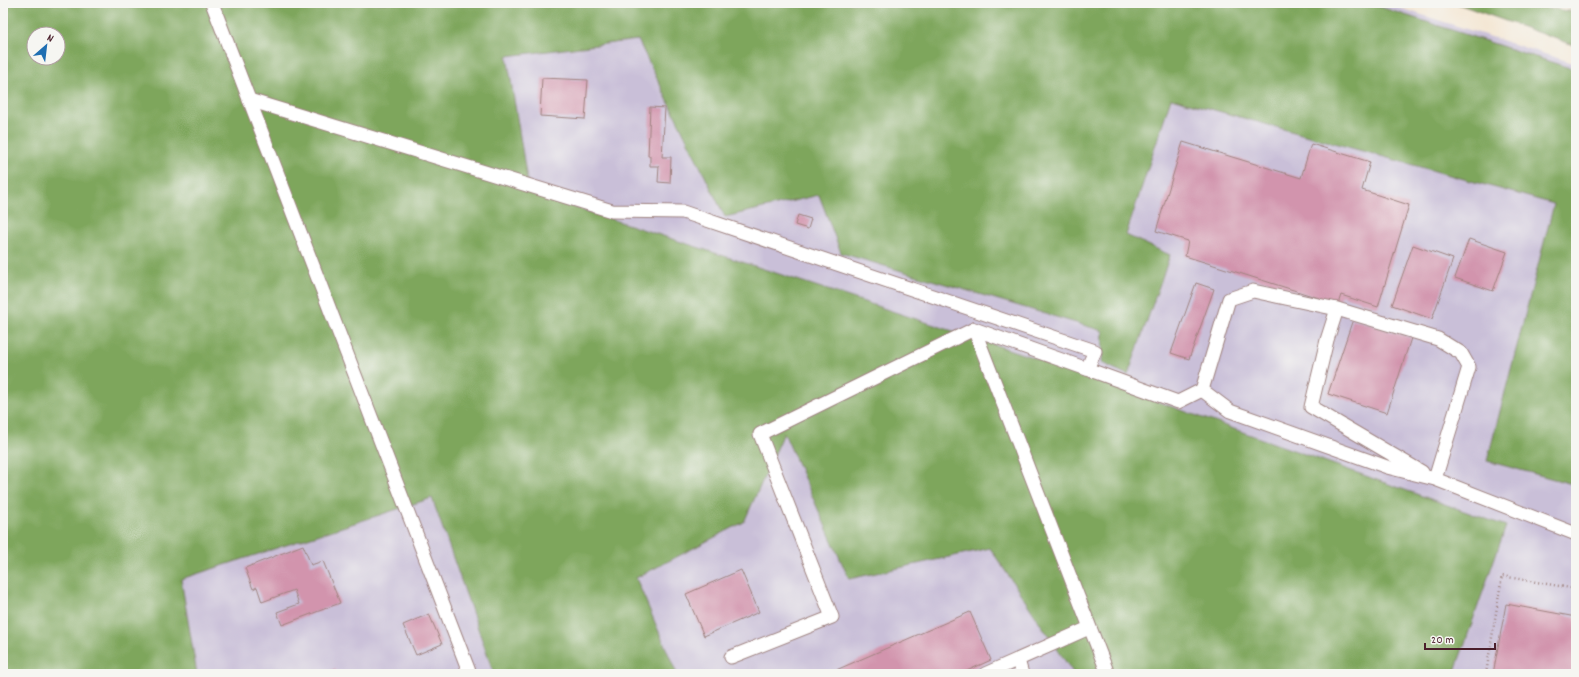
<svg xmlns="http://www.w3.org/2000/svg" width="1579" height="677" font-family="Dekko,sans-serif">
<rect width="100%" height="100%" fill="#f6f6f2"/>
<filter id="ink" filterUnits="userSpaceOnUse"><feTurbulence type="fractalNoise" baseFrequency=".025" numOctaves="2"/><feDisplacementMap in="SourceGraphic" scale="8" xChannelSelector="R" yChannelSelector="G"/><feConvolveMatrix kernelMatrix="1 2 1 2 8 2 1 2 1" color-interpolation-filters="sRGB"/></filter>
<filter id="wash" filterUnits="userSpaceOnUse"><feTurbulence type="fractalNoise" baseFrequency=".012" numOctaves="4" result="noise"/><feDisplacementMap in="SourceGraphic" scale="16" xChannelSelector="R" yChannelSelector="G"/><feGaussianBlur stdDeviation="0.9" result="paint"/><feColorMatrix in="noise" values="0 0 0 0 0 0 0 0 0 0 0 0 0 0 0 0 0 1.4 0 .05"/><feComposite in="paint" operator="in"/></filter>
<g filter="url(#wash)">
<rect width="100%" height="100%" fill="#f4e7d4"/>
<!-- industrial -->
<path fill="#c9bfd8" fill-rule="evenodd" d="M3,3H1384L1576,64V674H3ZM34,34H58V58H34Z"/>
<!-- forest -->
<g fill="#7ea65c" stroke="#646244" fill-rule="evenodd">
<path d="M3,3H1368L1576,70V485L1487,461L1554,204L1171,98L1126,235L1170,255L1128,375L1102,363L1103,331L841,253L819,195L725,217L638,40L507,56L529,192L1038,359L1506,526L1454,674H1074L990,548L849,579L784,433L744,522L636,578L677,674H494L432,498L181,579L197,674H3ZM34,34H58V58H34Z"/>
<path d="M1455,3H1513L1576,12V46Z"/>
</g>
<g id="blocks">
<!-- building -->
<g fill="#d294ad">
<path d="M542,78L588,80L585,119L540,116Z"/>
<path d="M650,107L665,108L662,157H671L670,183L658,182L659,166H650V156H648Z"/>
<path d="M1183,142L1301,178L1311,144L1370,162L1362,190L1409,205L1378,307L1341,295L1338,304L1185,256L1188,241L1156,231Z"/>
<path d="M798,215L811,219L808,229L795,225Z"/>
<path d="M1469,239L1507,252L1493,291L1455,278Z"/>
<path d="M1413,245L1453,259L1432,319L1392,305Z"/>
<path d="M1196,283L1214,289L1189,359L1171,353Z"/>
<path d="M1353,319L1411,338L1387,413L1328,394Z"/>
<path d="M303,545L311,565L323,561L340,603L282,625L277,612L299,604L294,590L262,602L257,587L253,589L245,568Z"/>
<path d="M741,570L759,612L704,636L686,594Z"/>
<path d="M1506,604L1576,617V674H1493Z"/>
<path d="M970,612L991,660L960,674H827Z"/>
<path d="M429,614L442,644L416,655L403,625Z"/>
<path d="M335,669L337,674H324Z"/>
</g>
</g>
</g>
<g filter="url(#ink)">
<use href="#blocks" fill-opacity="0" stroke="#9f8380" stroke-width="1"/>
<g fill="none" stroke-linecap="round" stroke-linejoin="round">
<defs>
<g id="lane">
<path d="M212,3L470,674"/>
<path d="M249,100L612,211L683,212L1095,351L1087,369L1178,402L1202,390"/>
<path d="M1337,309L1327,340L1311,407L1422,472"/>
<path d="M974,329L1087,369"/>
<path d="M1435,479L1469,367L1461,353L1438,339L1337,309L1253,291L1229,299L1202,390L1230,411L1387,467L1435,479L1576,534"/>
<path d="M731,657L832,617L760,434L974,329L1108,674"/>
<path d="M1018,660L1022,674"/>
<path d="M985,674L1089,628"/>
</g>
</defs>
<!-- lane casing -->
<use href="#lane" stroke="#9f8380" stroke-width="15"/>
<!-- path -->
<g stroke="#9f8380" stroke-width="2.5" stroke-dasharray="1 3" stroke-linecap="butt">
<path d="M1559,3L1576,7"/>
<path d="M1486,674L1502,576L1576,589"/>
</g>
<!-- lane -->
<use href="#lane" stroke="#fff" stroke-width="13"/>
</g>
</g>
<!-- margin -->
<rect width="1579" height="677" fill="none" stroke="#f6f6f2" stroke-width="16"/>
<!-- north arrow -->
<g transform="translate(46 46) rotate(28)"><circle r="19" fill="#f6f6f2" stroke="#b1a0a2"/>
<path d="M0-3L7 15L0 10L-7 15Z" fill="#1f6fb2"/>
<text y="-6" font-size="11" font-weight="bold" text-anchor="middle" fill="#4a1f2b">N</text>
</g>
<!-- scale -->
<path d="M1425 643v6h70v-6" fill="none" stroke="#4a1f2b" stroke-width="2"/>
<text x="1431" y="643" font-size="12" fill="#4a1f2b" stroke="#f6f6f2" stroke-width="3" paint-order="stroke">20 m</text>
</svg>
